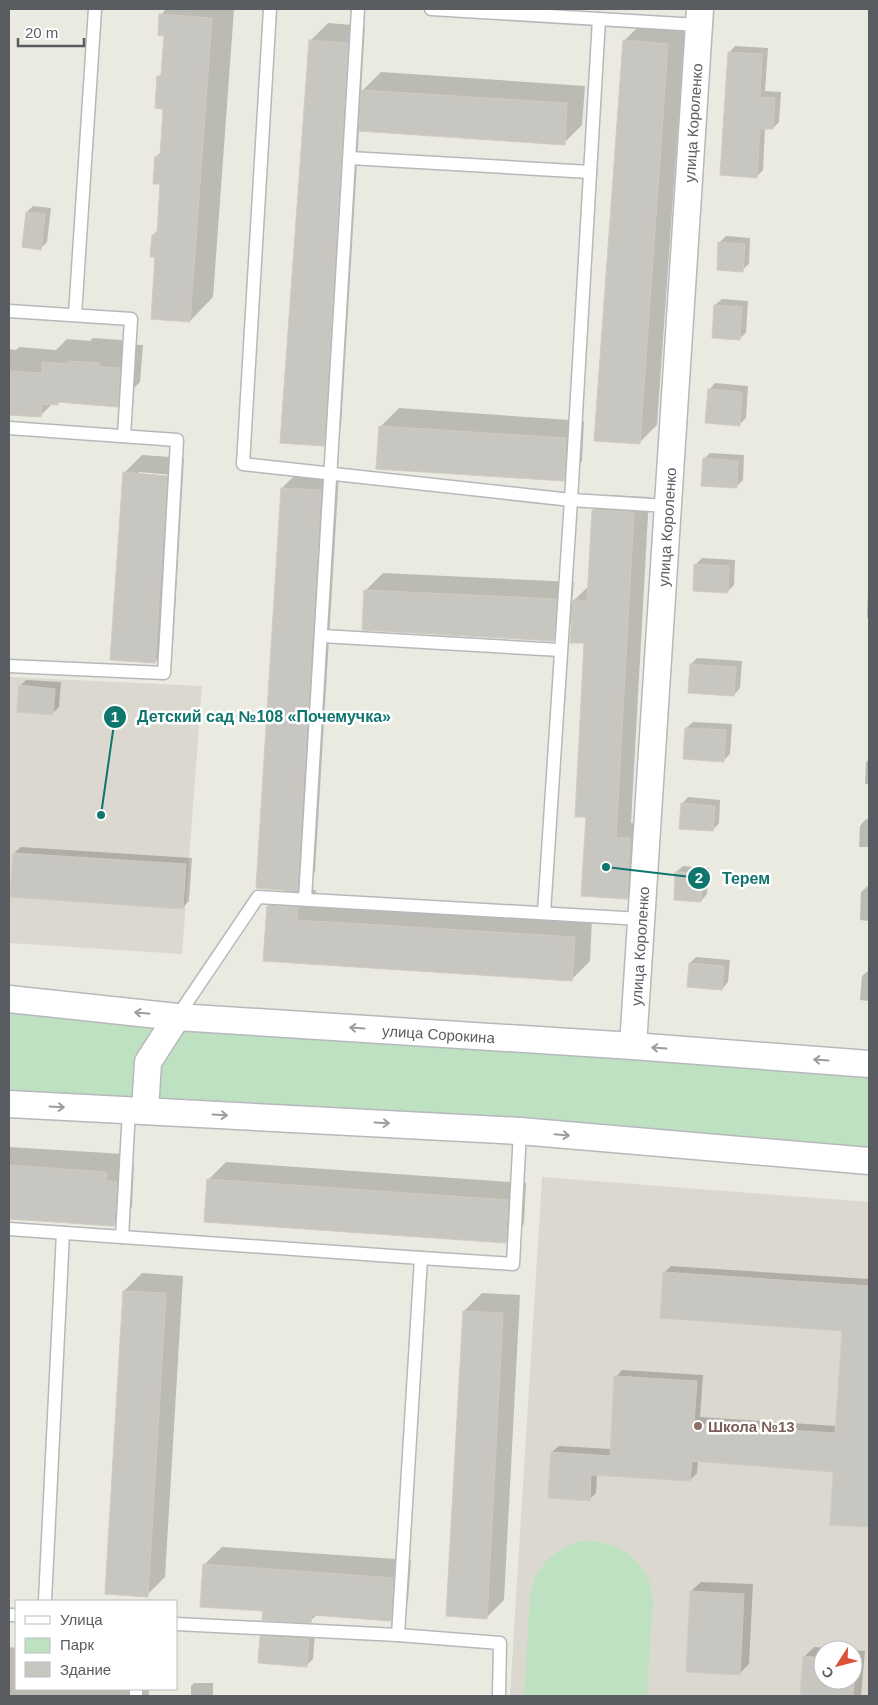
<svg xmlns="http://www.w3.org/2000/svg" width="878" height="1705" font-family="Arial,sans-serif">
<rect width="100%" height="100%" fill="#ebeae0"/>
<!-- education -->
<g fill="#dbd9cf" fill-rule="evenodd">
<path d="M9,677L202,686L182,954L9,943Z"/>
<path d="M542,1177L869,1202V1677L868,1696H510ZM823,1650H853V1680H823Z"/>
</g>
<!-- green -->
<g fill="#bee1c1">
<path d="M9,999L869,1064V1161L9,1104Z"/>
<path d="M583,1541C619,1540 652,1562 653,1601C653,1613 651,1626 650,1639C649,1658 648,1677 647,1696H524L530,1598C534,1567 553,1549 583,1541Z"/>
</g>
<!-- shadow -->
<g fill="#0003" fill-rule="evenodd">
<path d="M166,9H234L213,297L190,321L157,256L153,235L158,230L162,183L156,157L161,152L165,107L158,77L163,72L166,35L161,15Z"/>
<path d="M328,23L365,26L361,92L381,72L585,86L582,125L564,143L359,130L341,427L323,445L310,41Z"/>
<path d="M642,23L685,26L657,425L639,443L624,41Z"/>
<path d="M735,46L768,48L765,91L781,92L779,122L773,128H765L763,170L757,176L729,53Z"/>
<path d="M33,206L51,208L47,242L41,248L27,212Z"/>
<path d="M726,236L750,238L749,264L742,270L719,243Z"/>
<path d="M722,299L748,301L746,333L739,339L715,305Z"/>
<path d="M93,338L122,340V344L143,345L140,382L117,406L60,401L57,404H52L40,416L9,413V349L16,350L19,347L56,350L67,339L90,341Z"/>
<path d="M715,383L748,386L746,418L739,425L709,390Z"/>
<path d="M399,408L584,421L582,461L564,479L381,426Z"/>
<path d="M710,453L744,455L743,480L736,487L704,459Z"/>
<path d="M142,455L184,458L173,644L155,662L124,473ZM139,472L173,475V477L139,475Z"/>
<path d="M300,470L339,473L315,872L298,889L316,890L315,902L592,919L590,961L572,979L265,960L268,906L285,889L282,488Z"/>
<path d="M608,495L649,497L631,823H645L642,882L627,898L588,816L586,642L572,621L553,640L365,591L383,573L574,582L572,602L589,586L593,511Z"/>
<path d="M702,558L735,560L734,585L727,592L696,564Z"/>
<path d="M869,588V618H867L868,590Z"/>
<path d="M697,658L742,661L740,688L734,695L691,664Z"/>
<path d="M26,680L61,682L59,707L52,714L20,686Z"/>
<path d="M693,722L732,724L730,754L723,761L686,728Z"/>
<path d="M869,759V784H865L866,762Z"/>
<path d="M688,797L720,800L719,823L713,830L682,804Z"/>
<path d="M866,819L869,820V847H859L860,826Z"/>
<path d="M21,847L192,858L189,901L183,907L14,853Z"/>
<path d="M683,866L709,868L707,894L701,901L676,872Z"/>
<path d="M868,886H869V921L860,920L861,892Z"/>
<path d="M696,957L730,960L728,982L722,989L690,963Z"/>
<path d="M869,970V1001L860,1000L862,976Z"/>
<path d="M9,1147L124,1154V1164H134L132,1207L114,1225L9,1218Z"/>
<path d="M226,1162L526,1183L524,1224L505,1242L208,1180Z"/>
<path d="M671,1266L869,1279V1526L831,1524L834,1471L698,1460L697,1473L690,1480L597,1474L596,1493L589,1500L552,1452L559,1446L611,1449L616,1377L622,1370L703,1375L700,1417L837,1426L843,1330L664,1273Z"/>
<path d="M142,1273L183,1276L165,1577L147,1595L124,1291Z"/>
<path d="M482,1293L520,1295L504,1600L486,1618L464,1311Z"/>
<path d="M222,1547L411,1560L408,1601L390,1619L318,1614L310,1621L264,1610L204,1565Z"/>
<path d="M701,1582L753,1584L749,1664L739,1674L691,1591Z"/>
<path d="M268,1630L315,1633L313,1659L306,1666L261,1637Z"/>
<path d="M9,1647L16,1648V1689H149V1696H9Z"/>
<path d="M814,1647L851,1650H823V1680H853V1650L865,1651L861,1696H801L804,1657Z"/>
<path d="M194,1683H213V1696H191V1686Z"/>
</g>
<!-- building -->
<g fill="#c8c6c0" stroke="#cfcbbf">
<path d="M159,14L212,18L190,322L151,319L155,257H150L152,235H157L160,184H153L155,156L160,157L163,109L155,108L157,76H161L164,36L158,35Z"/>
<path d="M309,40L348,43L324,446L280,443Z"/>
<path d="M623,40L668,44L640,444L594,441Z"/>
<path d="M728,52L762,54L760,97L775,98L773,129H760L757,178L720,175Z"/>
<path d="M361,90L567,103L565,145L359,131Z"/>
<path d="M26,212L45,214L41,250L22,247Z"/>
<path d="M718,242L745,244L743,272L717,270Z"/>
<path d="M714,305L742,307L740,340L712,338Z"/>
<path d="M68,361L99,363V367L120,368L118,407L58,402V405L42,404L41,417L9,415V371L42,373V362L68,364Z"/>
<path d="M708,389L742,392L740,426L705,423Z"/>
<path d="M379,426L566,438L564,481L376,469Z"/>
<path d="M703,458L738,461L737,488L701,486Z"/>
<path d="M123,472L167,476L155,663L110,660Z"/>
<path d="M281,488L321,490L297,891L256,888Z"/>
<path d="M592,510L634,512L616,838H630L627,899L581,896L586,817H575L584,643H570L573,600L587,601Z"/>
<path d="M694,564L729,566L728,593L693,591Z"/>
<path d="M364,590L556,599L554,641L362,630Z"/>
<path d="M690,664L736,667L734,696L688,693Z"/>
<path d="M19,685L55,689L53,715L17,712Z"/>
<path d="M685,728L726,730L724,762L683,759Z"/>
<path d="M681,803L715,806L713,831L679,829Z"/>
<path d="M13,853L186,864L183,909L10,897Z"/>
<path d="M675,872L703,874L701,902L674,900Z"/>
<path d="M267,906L298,907L297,920L575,937L572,981L263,961Z"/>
<path d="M689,963L724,966L722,990L687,987Z"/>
<path d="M9,1165L107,1172L106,1181L117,1182L114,1226L9,1219Z"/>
<path d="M207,1179L508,1200L506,1243L204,1222Z"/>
<path d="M663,1272L869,1286V1527L830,1525L833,1472L692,1461L690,1481L591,1475L590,1501L548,1498L551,1452L610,1456L614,1376L697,1381L694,1424L835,1433L842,1331L660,1318Z"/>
<path d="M123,1291L166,1293L148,1597L105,1594Z"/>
<path d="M463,1311L503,1313L487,1619L446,1616Z"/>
<path d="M203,1564L393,1578L391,1621L312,1615L311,1623L262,1620L263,1611L200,1607Z"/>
<path d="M690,1591L744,1594L740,1675L686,1672Z"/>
<path d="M260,1636L309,1639L307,1667L258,1663Z"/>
<path d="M803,1656L823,1658V1680H853V1660L856,1661L853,1696H800Z"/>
</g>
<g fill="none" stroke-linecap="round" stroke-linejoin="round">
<defs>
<g id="lane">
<path d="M270,9L243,464L571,500L667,506"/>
<path d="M431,9L698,25"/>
<path d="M350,158L590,172"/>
<path d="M9,311L131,319L124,436"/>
<path d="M75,315L95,9"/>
<path d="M9,428L177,440L164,673L9,666"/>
<path d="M322,636L560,650"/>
<path d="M305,899L358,9"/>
<path d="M544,913L571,500L599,19"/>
<path d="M177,1017L258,897L641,919"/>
<path d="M9,1229L122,1237L129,1110"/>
<path d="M122,1237L421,1258"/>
<path d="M45,1601L63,1233"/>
<path d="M9,1615H16"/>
<path d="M176,1624L398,1635L421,1258L513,1264L520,1131"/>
<path d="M398,1635L500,1643L499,1696"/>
<path d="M136,1696V1689"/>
</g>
<g id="street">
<path id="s1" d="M9,999L177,1017L633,1046L869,1064"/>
<path id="s2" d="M633,1046L700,9"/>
<path d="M9,1104L520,1131L869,1161"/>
<path d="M145,1111L148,1062L177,1017"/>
</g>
</defs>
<!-- lane casing -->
<use href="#lane" stroke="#b6b8bc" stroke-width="15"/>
<!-- street casing -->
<use href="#street" stroke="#b6b8bc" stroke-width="29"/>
<!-- lane -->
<use href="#lane" stroke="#fff" stroke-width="12"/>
<!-- street -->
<use href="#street" stroke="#fff" stroke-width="26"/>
</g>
<!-- one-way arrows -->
<defs><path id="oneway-shaft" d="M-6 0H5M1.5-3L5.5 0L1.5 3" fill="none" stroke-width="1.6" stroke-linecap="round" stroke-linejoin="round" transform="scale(1.25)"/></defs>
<g stroke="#9b9da0">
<use href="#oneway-shaft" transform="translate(142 1013) rotate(-174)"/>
<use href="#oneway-shaft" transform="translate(357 1028) rotate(-176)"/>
<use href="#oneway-shaft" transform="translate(659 1048) rotate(-176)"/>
<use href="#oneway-shaft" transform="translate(821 1060) rotate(-176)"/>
<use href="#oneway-shaft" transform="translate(57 1107) rotate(3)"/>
<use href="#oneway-shaft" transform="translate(220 1115) rotate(3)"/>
<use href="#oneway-shaft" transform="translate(382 1123) rotate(3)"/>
<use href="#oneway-shaft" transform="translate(562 1135) rotate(5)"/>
</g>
<!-- markers -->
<circle fill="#8d6e63" stroke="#fff" stroke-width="2" cx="698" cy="1426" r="5"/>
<g text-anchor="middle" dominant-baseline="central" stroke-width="5" stroke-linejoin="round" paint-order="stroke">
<!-- street labels -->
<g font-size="15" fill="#595c60" stroke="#fff">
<text stroke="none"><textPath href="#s2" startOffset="925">улица Короленко</textPath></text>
<text stroke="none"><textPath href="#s2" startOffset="520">улица Короленко</textPath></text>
<text stroke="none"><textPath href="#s2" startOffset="100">улица Короленко</textPath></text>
<text stroke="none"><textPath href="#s1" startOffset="431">улица Сорокина</textPath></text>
</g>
<!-- education labels -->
<g font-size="15" font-weight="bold" fill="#785e54" stroke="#fff" text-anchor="start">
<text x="708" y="1426">Школа №13</text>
</g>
</g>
<!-- callouts -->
<path fill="none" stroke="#0f766e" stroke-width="2" d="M101 815L115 717M606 867L699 878"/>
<g fill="#0f766e" stroke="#fff" stroke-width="2">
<circle cx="101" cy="815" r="5"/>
<circle cx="606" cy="867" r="5"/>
<circle cx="115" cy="717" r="12"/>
<circle cx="699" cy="878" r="12"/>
</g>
<g font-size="15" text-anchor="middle" font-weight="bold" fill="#fff">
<text x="115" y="722">1</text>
<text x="699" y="883">2</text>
</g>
<g font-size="16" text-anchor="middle" font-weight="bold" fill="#0f766e" stroke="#fff" stroke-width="5" stroke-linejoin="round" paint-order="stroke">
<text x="264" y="722">Детский сад №108 «Почемучка»</text>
<text x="746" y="884">Терем</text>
</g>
<!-- border -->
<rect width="878" height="1705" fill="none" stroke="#595c60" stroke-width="20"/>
<!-- legend -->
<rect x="15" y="1600" width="162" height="90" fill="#ffffff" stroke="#bdbebf"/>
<rect x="25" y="1616" width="25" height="8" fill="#ffffff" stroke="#bdbebf"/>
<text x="60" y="1625" font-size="15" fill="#595c60">Улица</text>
<rect x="25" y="1638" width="25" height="15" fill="#bee1c1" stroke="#bdbebf"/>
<text x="60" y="1650" font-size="15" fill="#595c60">Парк</text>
<rect x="25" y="1662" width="25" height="15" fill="#c8c6c0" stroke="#bdbebf"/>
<text x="60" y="1675" font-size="15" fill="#595c60">Здание</text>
<!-- north arrow -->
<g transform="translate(838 1665) rotate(234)"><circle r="24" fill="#ffffff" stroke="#bdbebf"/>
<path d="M0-4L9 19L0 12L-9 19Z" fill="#db5237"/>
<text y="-8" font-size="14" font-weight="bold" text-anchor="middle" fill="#595c60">С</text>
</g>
<!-- scale -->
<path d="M18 38v8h66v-8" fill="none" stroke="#595c60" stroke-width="2.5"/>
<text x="25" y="38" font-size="15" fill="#595c60" stroke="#ffffff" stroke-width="4" paint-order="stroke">20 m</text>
</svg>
